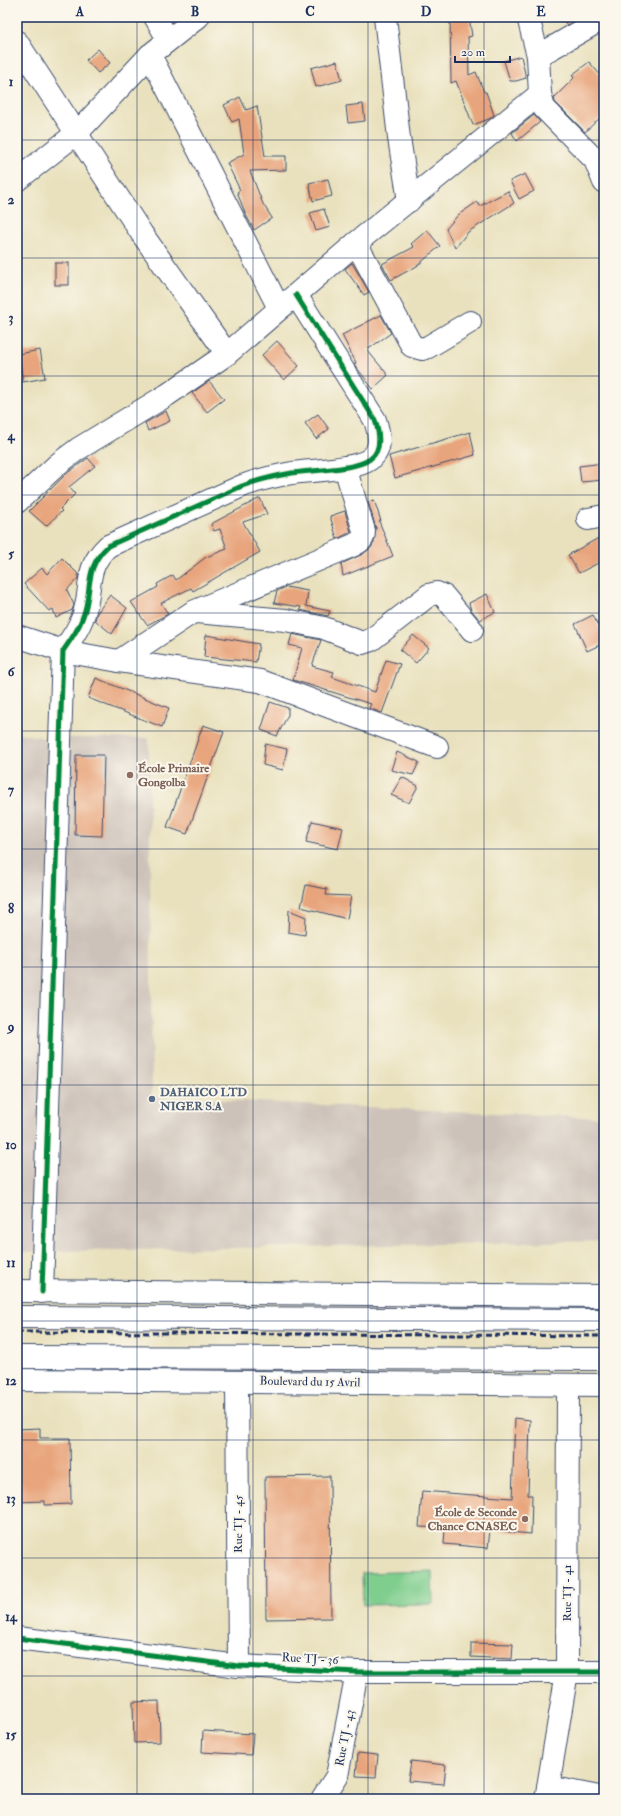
<svg xmlns="http://www.w3.org/2000/svg" width="621" height="1816" font-family="'IM FELL Double Pica',serif">
<rect width="100%" height="100%" fill="#fbf7ec"/>
<filter id="ink" filterUnits="userSpaceOnUse"><feTurbulence type="fractalNoise" baseFrequency=".025" numOctaves="2"/><feDisplacementMap in="SourceGraphic" scale="8" xChannelSelector="R" yChannelSelector="G"/><feConvolveMatrix kernelMatrix="1 2 1 2 8 2 1 2 1" color-interpolation-filters="sRGB"/></filter>
<filter id="wash" filterUnits="userSpaceOnUse"><feTurbulence type="fractalNoise" baseFrequency=".012" numOctaves="4" result="noise"/><feDisplacementMap in="SourceGraphic" scale="16" xChannelSelector="R" yChannelSelector="G"/><feGaussianBlur stdDeviation="0.9" result="paint"/><feColorMatrix in="noise" values="0 0 0 0 0 0 0 0 0 0 0 0 0 0 0 0 0 1.4 0 .05"/><feComposite in="paint" operator="in"/></filter>
<g filter="url(#wash)">
<rect width="100%" height="100%" fill="#e9e1bd"/>
<!-- industrial -->
<path fill="#cdc2b9" d="M17,733L45,738H149L152,1097L604,1118V1241L17,1252Z"/>
<!-- green -->
<path fill="#7fce8e" stroke="#4d7e76" d="M432,1571L433,1604L363,1605L362,1573Z"/>
<g id="blocks">
<!-- building -->
<g fill="#e8a47b">
<path d="M450,17H469L472,36L468,37L469,75L476,72L484,92H486L494,115L489,119L473,125L456,81L451,83Z"/>
<path d="M560,17H581L567,25Z"/>
<path d="M98,49L110,63L98,73L86,60Z"/>
<path d="M521,56L526,78L516,81H510L504,61Z"/>
<path d="M337,61L342,80L316,87L311,68Z"/>
<path d="M589,62L604,79V114L585,132L555,102L554,98L574,78L572,75Z"/>
<path d="M240,97L246,110L257,106L265,156H286V170L250,171L263,204L272,218L254,230L245,213L237,192L240,190L227,163L244,154L239,119L232,122L224,105Z"/>
<path d="M363,104L365,121L348,123L346,106Z"/>
<path d="M534,115L540,122L517,141L512,133Z"/>
<path d="M525,174L534,191L519,199L510,181Z"/>
<path d="M328,179L332,196L313,201L309,183Z"/>
<path d="M508,191L514,203L468,232L455,248L446,229L458,215L477,202L480,206Z"/>
<path d="M324,209L330,227L316,231L310,213Z"/>
<path d="M427,230L440,246L417,266L391,280L382,264L414,247L411,244Z"/>
<rect x="55" y="263" width="14" height="22"/>
<path d="M352,263L369,292L364,295L345,269Z"/>
<path d="M381,315L391,333L367,350L388,375L373,389L354,364L356,363L342,335Z"/>
<path d="M277,341L299,366L284,380L262,355Z"/>
<path d="M40,350L45,378L23,382L19,354Z"/>
<path d="M209,381L224,399L207,412L192,393Z"/>
<path d="M166,411L170,421L148,431L145,423Z"/>
<path d="M318,414L329,429L316,439L305,423Z"/>
<path d="M470,432L475,455L395,478L389,456Z"/>
<path d="M88,458L95,466L69,487L75,494L60,509L62,511L46,526L29,511L66,474Z"/>
<path d="M604,463V480L581,482L579,466Z"/>
<path d="M260,498L267,514L243,522L260,552L193,591L191,588L161,603L168,614L147,625L131,602L158,587L157,584L173,575L176,580L206,557L227,549L220,529L214,531L211,524Z"/>
<path d="M374,500L381,521H379L393,556L343,576L341,564L363,554L371,548L374,542L376,528L368,502Z"/>
<path d="M345,511L351,532L337,539L330,516Z"/>
<path d="M604,535V560L579,573L568,555Z"/>
<path d="M62,558L78,574V578L67,590L74,605L72,610L56,618L53,609L49,611L24,584L42,568L47,574Z"/>
<path d="M286,587L308,591L306,606L330,611L328,616L300,610L301,607L274,603L277,591Z"/>
<path d="M487,594L495,612L480,620L471,610L469,603Z"/>
<path d="M110,595L127,608L112,634L95,620L97,613Z"/>
<path d="M593,615L604,638V643L587,651L575,624Z"/>
<path d="M292,634L321,640L312,666L334,672L332,677L375,692L386,660L400,664L382,713L369,708L371,704L293,680L302,648L289,645Z"/>
<path d="M206,635L259,644L256,662L204,657Z"/>
<path d="M413,635L429,648L416,663L400,650Z"/>
<path d="M96,678L169,708L162,727L88,698Z"/>
<path d="M270,702L288,708V715L277,736L261,730Z"/>
<path d="M203,725L224,732L187,834L167,827Z"/>
<path d="M265,744L287,749L283,770L263,765Z"/>
<path d="M397,752L419,762L413,775L391,770Z"/>
<path d="M76,755H104L102,836L75,835Z"/>
<path d="M402,777L418,786L409,803L391,795Z"/>
<path d="M312,821L343,828L338,849L306,842Z"/>
<path d="M306,885L327,889L326,895L351,896L347,919L301,907Z"/>
<path d="M289,910L306,917L305,935L288,932Z"/>
<path d="M515,1418L530,1420L528,1495H532L531,1534L490,1530L488,1548L444,1544L445,1528L419,1527L422,1491L512,1498Z"/>
<path d="M40,1428V1438H70L71,1504L45,1505V1501L17,1502V1429Z"/>
<path d="M330,1476L331,1618L266,1619L265,1477Z"/>
<path d="M471,1643L513,1644L512,1659L471,1657Z"/>
<path d="M159,1701L160,1742L134,1743L133,1702Z"/>
<path d="M203,1731L253,1734L251,1755L202,1752Z"/>
<path d="M358,1753L378,1755L376,1777L356,1776Z"/>
<path d="M411,1761L446,1765L444,1784L408,1781Z"/>
</g>
</g>
</g>
<g filter="url(#ink)">
<use href="#blocks" fill-opacity="0" stroke="#3a4a6c" stroke-width="1"/>
<g fill="none" stroke-linecap="round" stroke-linejoin="round">
<defs>
<g id="street">
<path d="M155,17L168,39"/>
<path d="M385,17L399,138L409,201"/>
<path d="M528,17L538,56L540,94L544,108L595,160L604,182"/>
<path d="M17,42L142,234L227,354"/>
<path d="M150,55L279,308"/>
<path d="M538,56L604,18"/>
<path d="M17,180L77,133L150,55L198,17"/>
<path d="M356,243L412,346L422,349L428,347L470,322"/>
<path d="M17,502L58,464L78,449L167,395L227,354L356,243L540,94"/>
<path d="M588,519L604,516"/>
<path d="M196,612L286,620L324,628L362,643L371,640L429,595L437,593L444,596L472,630"/>
<path d="M17,636L63,651L119,661L260,681L437,747"/>
<path d="M119,661L193,612L354,545C361,541 364,539 364,531L345,467"/>
<path d="M42,1292L63,651C70,641 78,630 82,619C94,591 82,570 108,546L242,486C258,480 275,476 292,473C312,470 356,470 370,459C383,450 379,432 375,420L296,295"/>
<path d="M237,1382L239,1666"/>
<path d="M17,1638L239,1666L357,1672H604"/>
<path d="M548,1787L604,1798"/>
<path d="M322,1799L337,1776L357,1672"/>
<path d="M546,1799L567,1672L568,1385"/>
</g>
<g id="primary">
<path d="M17,1291L604,1296"/>
<path d="M17,1380L604,1385"/>
</g>
<g id="highway">
<path d="M17,1317L604,1320"/>
<path d="M17,1357L604,1359"/>
</g>
</defs>
<!-- street casing -->
<use href="#street" stroke="#3a4a6c" stroke-width="24"/>
<!-- primary casing -->
<use href="#primary" stroke="#3a4a6c" stroke-width="24"/>
<!-- highway casing -->
<use href="#highway" stroke="#3a4a6c" stroke-width="24"/>
<!-- street -->
<use href="#street" stroke="#fff" stroke-width="22"/>
<!-- primary -->
<use href="#primary" stroke="#fff" stroke-width="22"/>
<!-- highway -->
<use href="#highway" stroke="#fff" stroke-width="22"/>
<!-- rail -->
<path stroke="#1b2f5e" stroke-width="3" stroke-dasharray="6 3" stroke-linecap="butt" d="M17,1332L604,1336"/>
<defs>
<g id="cycleway">
<path d="M42,1292L63,651C70,641 78,630 82,619C94,591 82,570 108,546L242,486C258,480 275,476 292,473C312,470 356,470 370,459C383,450 379,432 375,420L296,295"/>
<path d="M17,1638L239,1666L357,1672H604"/>
</g>
</defs>
<!-- cycleway casing -->
<use href="#cycleway" stroke="#fbf7ec" stroke-width="8"/>
<!-- cycleway -->
<use href="#cycleway" stroke="#00873e" stroke-width="5"/>
</g>
</g>
<!-- grid -->
<path fill="none" stroke="#1b2f5e" stroke-width="1" stroke-opacity="0.55" d="M137,17V1799M253,17V1799M368,17V1799M484,17V1799M17,140H604M17,258H604M17,376H604M17,495H604M17,613H604M17,731H604M17,849H604M17,967H604M17,1085H604M17,1203H604M17,1321H604M17,1440H604M17,1558H604M17,1676H604"/>
<!-- markers -->
<g fill="#8d6e63" stroke="#fbf7ec" stroke-width="1.5">
<circle cx="130" cy="775" r="4"/>
<circle cx="525" cy="1519" r="4"/>
</g>
<circle fill="#5c6f8a" stroke="#fbf7ec" stroke-width="1.5" cx="152" cy="1099" r="4"/>
<g text-anchor="middle" dominant-baseline="central" stroke-width="4" stroke-linejoin="round" paint-order="stroke">
<!-- education labels -->
<g font-size="12" font-weight="bold" fill="#785e54" stroke="#fbf7ec" text-anchor="start">
<text x="138" y="768">École Primaire<tspan x="138" dy="14">Gongolba</tspan></text>
<text x="517" y="1512" text-anchor="end">École de Seconde<tspan x="517" dy="14">Chance CNASEC</tspan></text>
</g>
<!-- service labels -->
<g font-size="12" font-weight="bold" fill="#4e5e75" stroke="#fbf7ec" text-anchor="start">
<text x="160" y="1092">DAHAICO LTD<tspan x="160" dy="14">NIGER S.A</tspan></text>
</g>
<!-- street labels -->
<g font-size="12" fill="#1b2f5e" stroke="#fbf7ec">
<text transform="translate(310 1382) rotate(1)">Boulevard du 15 Avril</text>
<text transform="translate(238 1524) rotate(-90)">Rue TJ - 45</text>
<text transform="translate(567 1593) rotate(-90)">Rue TJ - 41</text>
<text transform="translate(310 1659) rotate(3)">Rue TJ - 36</text>
<text transform="translate(345 1738) rotate(-79)">Rue TJ - 43</text>
</g>
</g>
<!-- margin -->
<rect width="621" height="1816" fill="none" stroke="#fbf7ec" stroke-width="44"/>
<!-- scale -->
<path d="M455 56v6h55v-6" fill="none" stroke="#1b2f5e" stroke-width="2"/>
<text x="461" y="56" font-size="12" fill="#1b2f5e" stroke="#fbf7ec" stroke-width="3" paint-order="stroke">20 m</text>
<rect x="22" y="22" width="577" height="1772" fill="none" stroke="#1b2f5e" stroke-width="1.5"/>
<g font-size="13" text-anchor="middle" font-weight="bold" fill="#1b2f5e">
<text x="80" y="16">A</text>
<text x="195" y="16">B</text>
<text x="310" y="16">C</text>
<text x="426" y="16">D</text>
<text x="541" y="16">E</text>
<text x="11" y="86">1</text>
<text x="11" y="204">2</text>
<text x="11" y="322">3</text>
<text x="11" y="440">4</text>
<text x="11" y="558">5</text>
<text x="11" y="676">6</text>
<text x="11" y="794">7</text>
<text x="11" y="913">8</text>
<text x="11" y="1031">9</text>
<text x="11" y="1149">10</text>
<text x="11" y="1267">11</text>
<text x="11" y="1385">12</text>
<text x="11" y="1503">13</text>
<text x="11" y="1621">14</text>
<text x="11" y="1739">15</text>
</g>
</svg>
